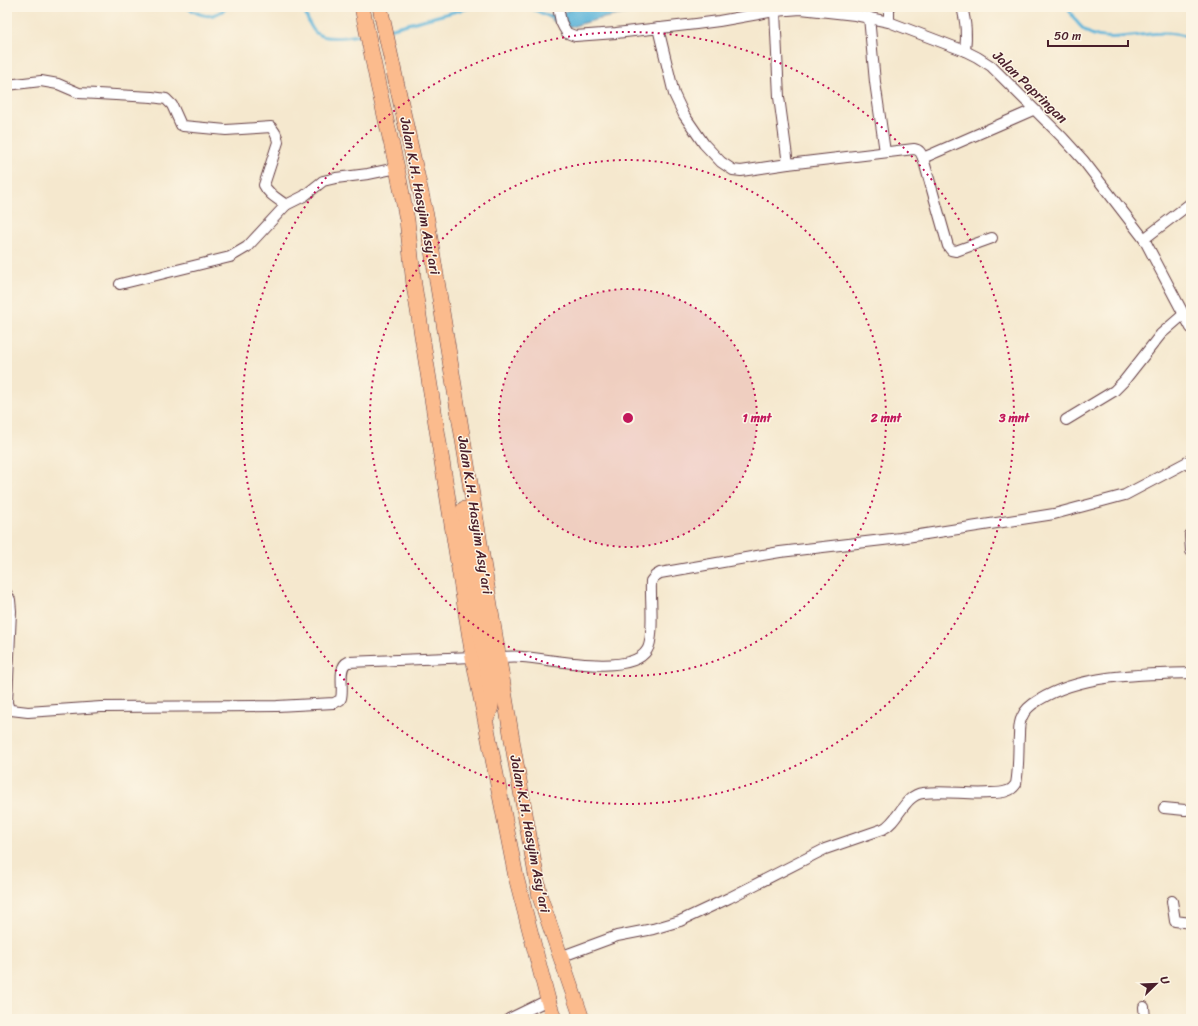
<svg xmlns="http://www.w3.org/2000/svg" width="1198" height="1026" font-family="Sriracha,sans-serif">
<rect width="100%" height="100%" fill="#fcf5e5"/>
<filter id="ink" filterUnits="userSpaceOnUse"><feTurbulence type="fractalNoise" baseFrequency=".025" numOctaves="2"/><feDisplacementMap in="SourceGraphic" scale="8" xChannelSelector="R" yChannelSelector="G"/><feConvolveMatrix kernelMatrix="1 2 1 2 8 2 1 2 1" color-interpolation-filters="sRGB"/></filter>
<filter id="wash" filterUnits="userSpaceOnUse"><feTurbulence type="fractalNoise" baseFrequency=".012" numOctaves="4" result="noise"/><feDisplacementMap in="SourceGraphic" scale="16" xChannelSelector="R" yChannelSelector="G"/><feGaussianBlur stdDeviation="0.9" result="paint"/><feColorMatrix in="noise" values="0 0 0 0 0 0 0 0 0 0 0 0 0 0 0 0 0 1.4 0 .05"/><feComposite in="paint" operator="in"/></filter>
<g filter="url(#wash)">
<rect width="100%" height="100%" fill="#f5e8ce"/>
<!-- water -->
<path fill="#5db5da" stroke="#546a82" d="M577,7H672C638,12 603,16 571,27C561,28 554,22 547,16L564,12Z"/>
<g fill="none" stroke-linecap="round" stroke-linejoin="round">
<!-- stream -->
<g stroke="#5db5da" stroke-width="3">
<path d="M186,7C202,17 211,20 228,7"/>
<path d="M303,7C306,15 309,26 315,32C325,42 352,36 364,34"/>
<path d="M528,7L550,17"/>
<path d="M1067,7C1073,17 1079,27 1089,33C1106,43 1143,33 1163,33C1172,33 1182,35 1191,38"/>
<path d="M389,29L472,7"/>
</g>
</g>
</g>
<g filter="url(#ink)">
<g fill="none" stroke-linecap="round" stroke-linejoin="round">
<defs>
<g id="minor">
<path d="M558,7L561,22L564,28L567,33L575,36L616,33L696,24L719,21L775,11L801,9L855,15L889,22L965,51L977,57L991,66L1063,138L1083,160L1144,239L1191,328"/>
<path d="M889,7V22"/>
<path d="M962,7C966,23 967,34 965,51"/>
<path d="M775,11L779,97L788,164L914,149C920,150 921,153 923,158L948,246L951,250L956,251L992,238"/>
<path d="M869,17L875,82L885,152"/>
<path d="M658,28L674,94L684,115L704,144L721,162L733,170L741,171L788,164"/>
<path d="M7,85L41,81L58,84L79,93L152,97L166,99L172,105L181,125L183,126L226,130L271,127C275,132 277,135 278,142L264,185C268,194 278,199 286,205L304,196L323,181L336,178L368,174L397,168"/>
<path d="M923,158L1033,110"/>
<path d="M1144,239L1191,203"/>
<path d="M120,284L230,257L247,247L286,205"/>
<path d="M1066,420L1114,391L1124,381L1161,334L1184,314"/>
<path d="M1190,535L1191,551"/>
<path d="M7,594L10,600L11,611L7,702"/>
<path d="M499,657C507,657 515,656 523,657C550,659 631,677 647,650C655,638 650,597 651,581L655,576L660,573L780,552L900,538L1054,514L1125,495L1191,460"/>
<path d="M7,703L9,709L11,710L28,712L101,707L277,706L334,703L340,700L341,698C344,688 337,667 348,662L473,657"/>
<path d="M1164,808L1185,810L1191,809"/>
<path d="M1172,901L1175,921L1191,923"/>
<path d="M560,957L617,936L653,929L680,921L729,898L825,849L883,829C899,821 904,795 923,793C944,790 969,795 991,793C996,793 1002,793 1007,791C1011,790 1014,787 1016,784C1019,768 1018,751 1019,735C1019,729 1019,722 1022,717C1025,709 1032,704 1039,700C1081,674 1143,674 1191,673"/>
<path d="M1144,1007L1145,1019"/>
<path d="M509,1019L548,1000"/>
</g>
<g id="highway">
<path d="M362,7L378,85L397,168L407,220L414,285L473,657L516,877L548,1000L554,1019"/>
<path d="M380,7L396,81L427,220L515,758L540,897L582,1019"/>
<path d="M457,554L464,567H467L470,565L472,562L464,509"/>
<path d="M487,588L481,576L477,575L474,577L472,583L492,698L491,707L488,715"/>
</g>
</defs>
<!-- minor casing -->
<use href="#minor" stroke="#643d43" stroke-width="12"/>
<!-- highway casing -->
<use href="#highway" stroke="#643d43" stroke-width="16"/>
<!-- minor -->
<use href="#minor" stroke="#fff" stroke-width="10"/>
<!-- highway -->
<use href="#highway" stroke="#fbbb8d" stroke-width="15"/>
</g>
</g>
<!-- distance rings -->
<circle cx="628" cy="418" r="129" fill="#c2185b" fill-opacity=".12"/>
<g fill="none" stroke="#c2185b" stroke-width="2" stroke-dasharray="2 4">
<circle cx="628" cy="418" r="129"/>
<circle cx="628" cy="418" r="258"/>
<circle cx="628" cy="418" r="386"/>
</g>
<g text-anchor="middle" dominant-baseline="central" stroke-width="3" stroke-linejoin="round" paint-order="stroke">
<!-- street labels -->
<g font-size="14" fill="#4a1f2b" stroke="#fcf5e5">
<text transform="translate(1030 87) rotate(44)">Jalan Papringan</text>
<text transform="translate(420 196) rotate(79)">Jalan K.H. Hasyim Asy'ari</text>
<text transform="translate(475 515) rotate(81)">Jalan K.H. Hasyim Asy'ari</text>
<text transform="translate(530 834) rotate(79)">Jalan K.H. Hasyim Asy'ari</text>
</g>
</g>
<circle cx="628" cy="418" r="6" fill="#c2185b" stroke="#fcf5e5" stroke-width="2"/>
<g font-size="12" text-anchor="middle" font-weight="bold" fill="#c2185b" stroke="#fcf5e5" stroke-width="3" stroke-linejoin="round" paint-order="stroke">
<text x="757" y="422">1 mnt</text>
<text x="886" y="422">2 mnt</text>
<text x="1014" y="422">3 mnt</text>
</g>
<!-- margin -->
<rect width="1198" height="1026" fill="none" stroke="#fcf5e5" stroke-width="24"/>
<!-- north arrow -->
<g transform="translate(1156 984) rotate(67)" stroke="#fcf5e5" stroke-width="3" paint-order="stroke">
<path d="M0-3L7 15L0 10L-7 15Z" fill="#4a1f2b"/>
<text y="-6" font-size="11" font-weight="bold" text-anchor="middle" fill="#4a1f2b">U</text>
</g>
<!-- scale -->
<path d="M1048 40v6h80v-6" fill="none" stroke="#4a1f2b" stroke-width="2"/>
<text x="1054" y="40" font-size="12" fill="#4a1f2b" stroke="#fcf5e5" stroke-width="3" paint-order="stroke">50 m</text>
</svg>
